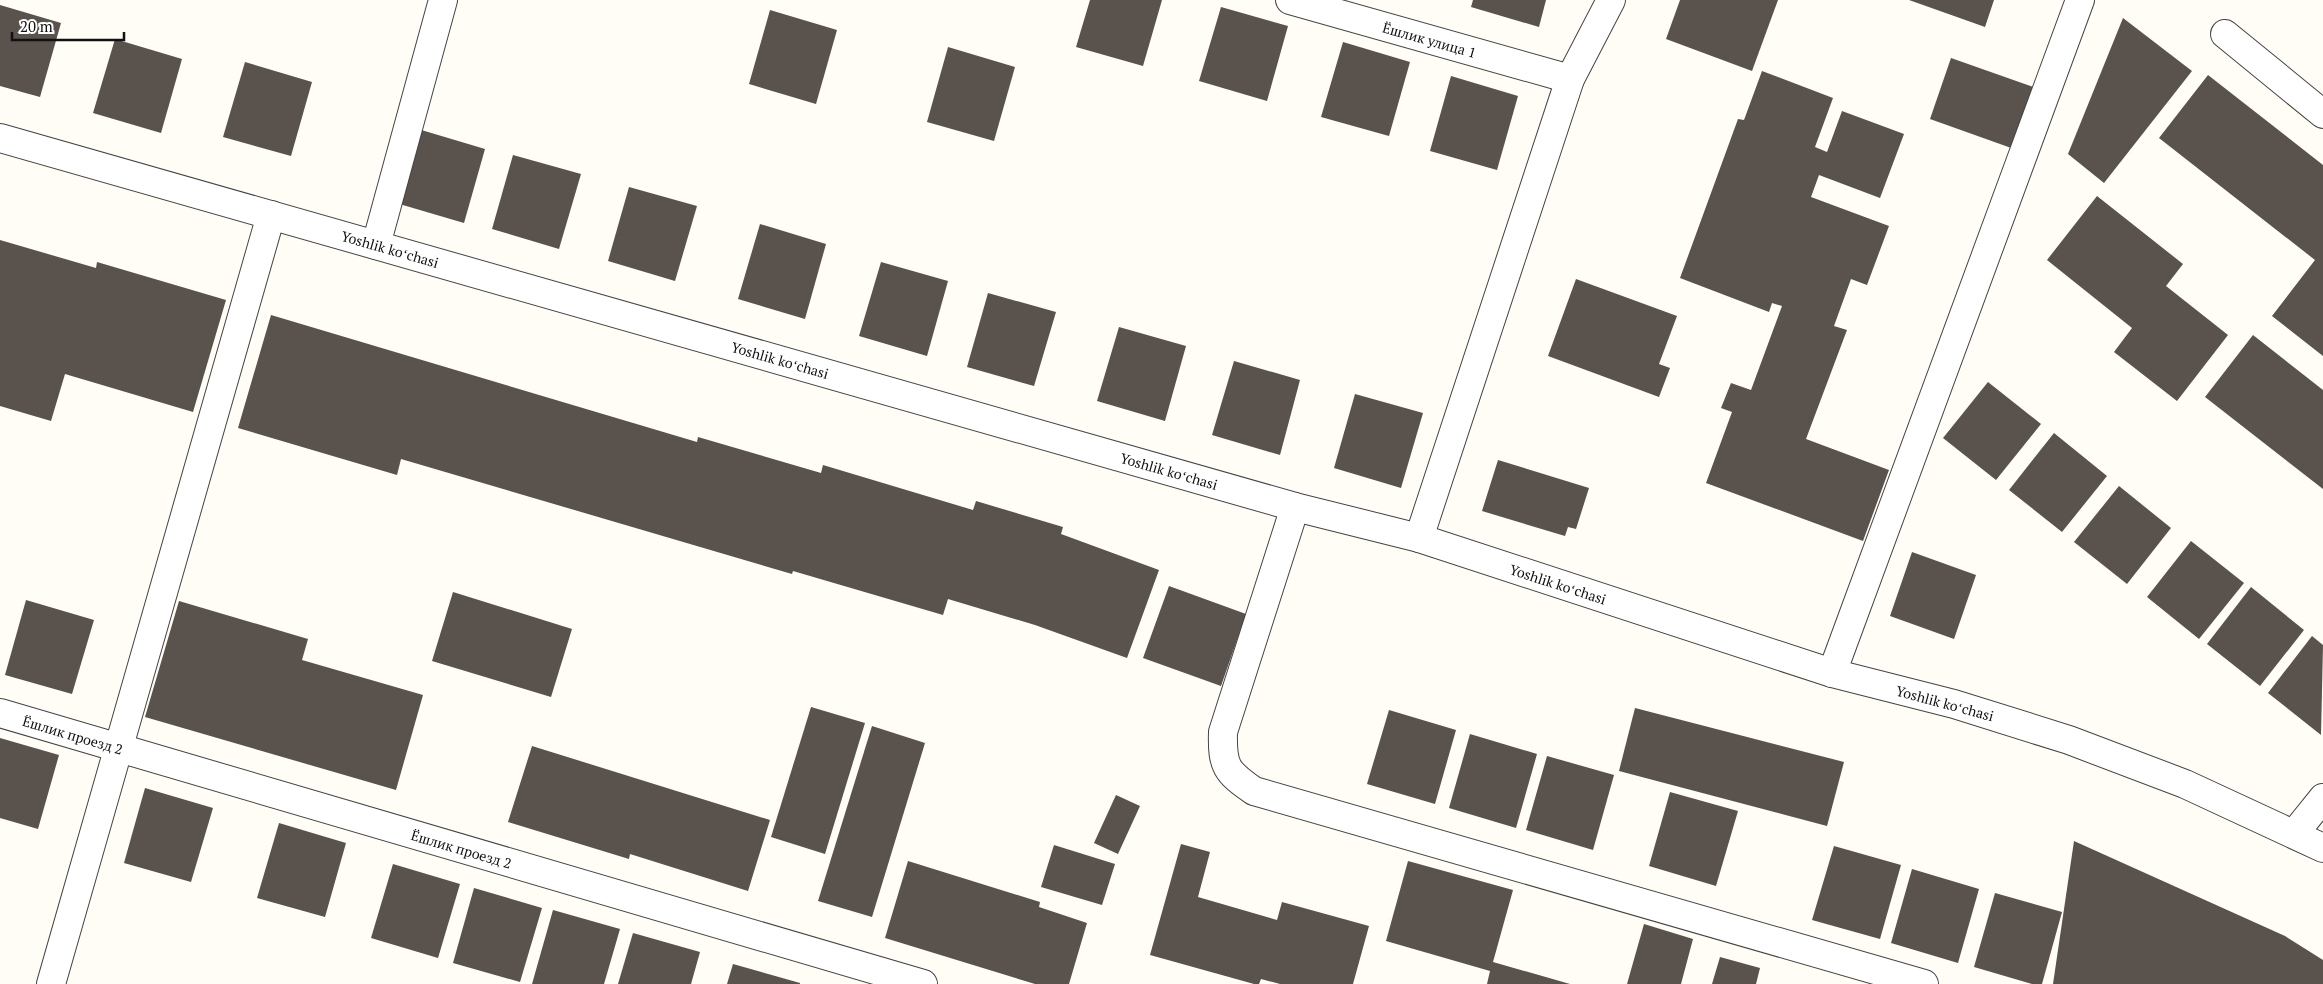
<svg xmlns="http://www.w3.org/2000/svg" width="2323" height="984" font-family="'PT Serif',serif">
<rect width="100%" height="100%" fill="#fffdf5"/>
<!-- building -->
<g fill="#5a524d">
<path d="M1090,0H1162L1143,66L1076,47Z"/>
<path d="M1473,0H1546L1539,27L1471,7Z"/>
<path d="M1680,0H1778L1752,71L1666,39Z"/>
<path d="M1909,0H1994L1985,27Z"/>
<path d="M0,5L61,23L40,97L0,86Z"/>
<path d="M1221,7L1288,26L1267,101L1199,81Z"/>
<path d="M770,10L837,30L816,104L749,84Z"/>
<path d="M2123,18L2192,71L2104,183L2068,154Z"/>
<path d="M115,39L182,59L161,133L93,113Z"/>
<path d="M1343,42L1410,62L1389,136L1321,117Z"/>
<path d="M948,47L1015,67L994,141L927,122Z"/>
<path d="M1951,58L2036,88L2014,149L1930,119Z"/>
<path d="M245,62L312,82L291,156L223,137Z"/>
<path d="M1762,71L1833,98L1815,147L1827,152L1842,111L1904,134L1880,198L1819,175L1811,197L1889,226L1867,285L1851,279L1834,326L1847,330L1806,439L1889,470L1863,541L1706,483L1732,412L1721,408L1731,383L1751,390L1782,306L1772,303L1769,312L1680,278L1738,119L1744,120Z"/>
<path d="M2208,75L2323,165V356L2272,316L2315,260L2159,138Z"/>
<path d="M1451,76L1518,96L1497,170L1430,151Z"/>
<path d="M418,129L485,149L464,223L396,203Z"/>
<path d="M513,155L581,174L559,249L492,229Z"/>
<path d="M629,187L697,206L675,281L608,261Z"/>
<path d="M2097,196L2183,264L2166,286L2228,335L2177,401L2114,352L2132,328L2047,260Z"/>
<path d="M760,224L826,244L805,319L738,299Z"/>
<path d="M0,240L96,268L97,262L226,300L193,412L65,374L51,421L0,406Z"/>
<path d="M881,262L948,281L927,356L859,336Z"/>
<path d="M1576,279L1677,316L1659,364L1670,368L1659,397L1548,356Z"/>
<path d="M988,293L1056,312L1034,386L967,367Z"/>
<path d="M271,315L697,442L698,437L821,473L823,465L973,510L976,501L1063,527L1061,534L1159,570L1127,658L1035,625L948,599L943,615L793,571L792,574L401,459L397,475L238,428Z"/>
<path d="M1119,327L1186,346L1165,421L1097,401Z"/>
<path d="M2253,335L2323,390V489L2205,397Z"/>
<path d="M1234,361L1300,380L1280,455L1212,435Z"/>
<path d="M1988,382L2041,424L1996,480L1943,438Z"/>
<path d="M1355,394L1423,413L1401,488L1334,468Z"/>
<path d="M2054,433L2107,476L2062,532L2009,490Z"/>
<path d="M1498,460L1589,488L1576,529L1568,527L1565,536L1482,511Z"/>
<path d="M2119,486L2171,528L2127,584L2074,542Z"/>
<path d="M2191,541L2244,583L2199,639L2147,597Z"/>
<path d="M1912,552L1976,575L1954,639L1890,616Z"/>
<path d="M1169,586L1246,614L1221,686L1143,658Z"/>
<path d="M2251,587L2304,630L2260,686L2207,644Z"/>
<path d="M453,592L572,629L551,697L432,661Z"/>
<path d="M26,600L94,620L72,694L5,675Z"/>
<path d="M179,601L308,639L302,660L423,695L396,790L145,717Z"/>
<path d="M2312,636L2323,645L2321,735L2268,693Z"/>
<path d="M811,707L865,723L825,854L771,837Z"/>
<path d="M1635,708L1844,762L1827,826L1619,771Z"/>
<path d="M1389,710L1456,730L1435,804L1367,784Z"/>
<path d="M872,726L925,743L872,917L818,901Z"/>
<path d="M1470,734L1537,754L1516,828L1449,808Z"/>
<path d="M0,738L59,755L38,829L0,818Z"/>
<path d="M532,746L770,820L748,891L630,854L629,859L508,822Z"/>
<path d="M1547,756L1614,775L1593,850L1526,830Z"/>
<path d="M145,788L213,808L191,882L124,863Z"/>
<path d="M1670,792L1738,811L1716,886L1649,866Z"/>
<path d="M1116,795L1140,806L1118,854L1094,843Z"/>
<path d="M279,823L346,843L325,917L257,898Z"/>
<path d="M2074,841L2285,936L2323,960V984H2053Z"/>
<path d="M1181,844L1210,852L1198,897L1277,920L1282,902L1369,926L1353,984H1280L1261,979L1259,984H1254L1150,955Z"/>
<path d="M1054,845L1115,864L1102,905L1041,887Z"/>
<path d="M1834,846L1901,865L1880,939L1812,920Z"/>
<path d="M908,861L1040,902L1039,907L1087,923L1069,984H1035L885,938Z"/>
<path d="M1408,861L1513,890L1493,962L1570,984H1487L1490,971L1386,941Z"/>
<path d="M393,864L460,884L438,958L371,938Z"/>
<path d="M1912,869L1979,889L1958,963L1891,943Z"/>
<path d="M474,888L542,908L520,982L453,963Z"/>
<path d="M1995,893L2062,912L2042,984H2032L1974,967Z"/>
<path d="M553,910L620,929L604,984H532Z"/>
<path d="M1644,924L1693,939L1681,984H1627Z"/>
<path d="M633,933L700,952L691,984H618Z"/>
<path d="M1720,957L1760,968L1756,984H1712Z"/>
<path d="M733,964L800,983V984H727Z"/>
</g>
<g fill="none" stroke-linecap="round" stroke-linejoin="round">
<defs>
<g id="street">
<path id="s1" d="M1290,0L1570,79"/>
<path d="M2225,34L2323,114"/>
<path d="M0,138L1295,507L1419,538L1832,673L1954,704L2069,740L2185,784L2323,848"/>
<path d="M376,245L443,0"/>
<path d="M1295,507L1223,732C1222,766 1226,772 1254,791L1924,984"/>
<path d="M1419,538L1570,79L1611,0"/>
<path d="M1832,673L2080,0"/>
<path id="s2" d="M0,713L923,984"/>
<path d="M2294,834L2323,798"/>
<path d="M51,984L271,215"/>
</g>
</defs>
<!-- street casing -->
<use href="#street" stroke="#444" stroke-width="30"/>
<!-- street -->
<use href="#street" stroke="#fff" stroke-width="28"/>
</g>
<g text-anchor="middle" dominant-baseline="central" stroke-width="5" stroke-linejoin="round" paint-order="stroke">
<!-- street labels -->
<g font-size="14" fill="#111" stroke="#fff">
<text stroke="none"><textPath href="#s1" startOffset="145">Ёшлик улица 1</textPath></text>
<text transform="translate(390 249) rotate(16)">Yoshlik koʻchasi</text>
<text transform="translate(780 360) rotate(16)">Yoshlik koʻchasi</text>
<text transform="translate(1169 471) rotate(16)">Yoshlik koʻchasi</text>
<text transform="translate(1558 584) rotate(18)">Yoshlik koʻchasi</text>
<text transform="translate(1945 703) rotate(15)">Yoshlik koʻchasi</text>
<text stroke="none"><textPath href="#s2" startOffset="76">Ёшлик проезд 2</textPath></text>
<text stroke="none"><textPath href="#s2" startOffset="481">Ёшлик проезд 2</textPath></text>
</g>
</g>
<!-- scale -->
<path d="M12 32v8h112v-8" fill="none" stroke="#111111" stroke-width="2.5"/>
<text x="20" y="32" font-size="15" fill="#111111" stroke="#ffffff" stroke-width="4" paint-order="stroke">20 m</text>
</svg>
